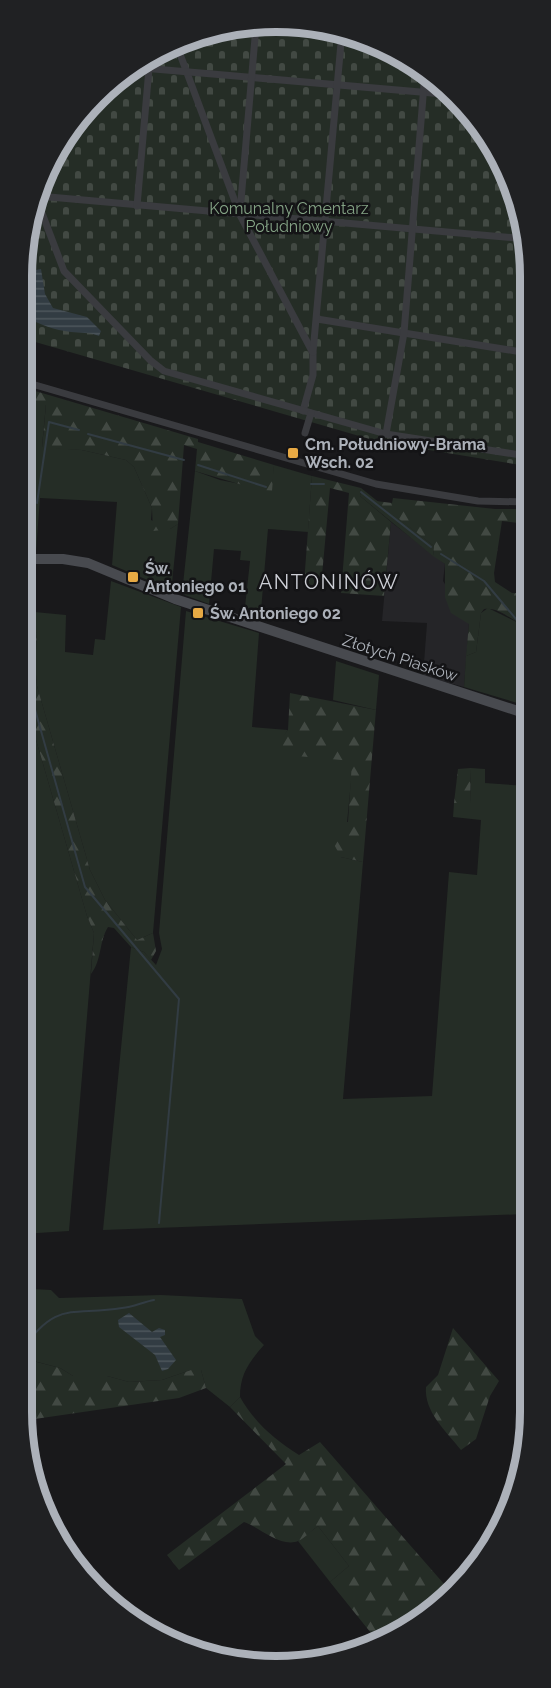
<svg xmlns="http://www.w3.org/2000/svg" width="551" height="1688" font-family="Raleway,sans-serif">
<defs>
<pattern id="forest-firs" width="22" height="20" patternUnits="userSpaceOnUse" patternTransform="scale(1.5)"><rect width="22" height="20" fill="#252d26"/><path d="M5 1l3.5 6h-7zM16 11l3.5 6h-7z" fill="#424943"/></pattern>
<pattern id="cemetery-stones" width="16" height="16" patternUnits="userSpaceOnUse" patternTransform="scale(1.5)"><rect width="16" height="16" fill="#252d26"/><path d="M2 7V4a2 2 0 0 1 4 0v3zM10 15v-3a2 2 0 0 1 4 0v3z" fill="#424943"/></pattern>
<pattern id="water-rules" width="6" height="5" patternUnits="userSpaceOnUse" patternTransform="scale(1.5)"><rect width="6" height="5" fill="#323c43"/><path d="M0 2.5h6" fill="none" stroke="#4d565c"/></pattern>
</defs>
<rect width="100%" height="100%" fill="#19191b"/>
<!-- built -->
<path fill="#252528" d="M391,522L445,564L443,581L469,623L464,687L423,676L427,623L382,621Z"/>
<!-- green -->
<g fill="#252d26">
<path d="M25,398L46,404L42,447L82,450L126,460L134,467L152,508L151,520L170,529L178,524L172,583L164,587L112,565L117,502L40,498L36,552L25,553Z"/>
<path d="M274,465L312,476L308,532L268,529L260,622L244,616L250,561L240,560L241,551L214,549L209,604L182,594L195,471L220,480L271,490Z"/>
<path d="M361,488L434,546L433,556L360,496Z"/>
<path d="M111,581L181,607L153,933L137,940L105,900L90,870L37,686L35,665L37,633L24,632V611L66,615L65,652L93,655L95,639L105,640Z"/>
<path d="M488,608L527,627V706L464,687L466,656L476,652L481,613Z"/>
<path d="M186,611L259,633L252,727L288,730L283,737L353,761L347,823L341,857L363,862L343,1099L432,1096L449,872L477,875L481,820L453,817L454,803H470L471,768L485,769V783L527,786L526,1214L103,1230L131,947L144,952L156,965L162,949L159,933Z"/>
<path d="M336,661L379,675L376,710L333,700Z"/>
<path d="M24,698L87,916L94,933L69,1231L22,1234Z"/>
<path d="M22,1247L27,1285L33,1289L51,1290L59,1298L161,1295L242,1299L255,1336L264,1345C249,1362 240,1374 240,1397L230,1407L206,1388L201,1370H191L162,1380L129,1382L107,1376H73L60,1368L30,1360L21,1362Z"/>
<path d="M318,1526L349,1566L330,1582L298,1541Z"/>
</g>
<!-- forest -->
<g fill="url(#forest-firs)">
<path d="M25,388L198,439V442L274,465L272,491L256,489L195,471L197,449L184,445L178,524L170,529L153,531L152,508L134,467L126,460L82,450L42,448L46,405L25,398Z"/>
<path d="M312,476L361,488L360,496L391,522L384,596L341,593L349,493L330,488L321,586L304,584Z"/>
<path d="M393,498L495,509H527V524L502,521L494,573L495,582L512,593H527V627C513,622 499,606 484,609L481,613L476,652L466,656L469,624L451,613L445,597V564L433,556L434,546L376,501L392,503Z"/>
<path d="M24,632L37,633L35,665L37,686L90,870L105,900L137,940L153,933L156,951L151,960L144,952L131,947L114,928L108,927C99,941 102,960 91,974L94,933L87,916L24,698Z"/>
<path d="M290,693L376,710L363,862L341,857L331,839L333,822H348L352,761L275,754L277,736H283L288,730Z"/>
<path d="M471,768L470,803H454L458,769Z"/>
<path d="M453,1328L499,1381L490,1396L476,1439L461,1450C446,1431 424,1412 426,1387L438,1375Z"/>
<path d="M29,1360L60,1368L73,1376H107L129,1382L162,1380L191,1370H201L206,1388L179,1398L28,1420L22,1417L21,1412V1362Z"/>
<path d="M240,1397C255,1423 274,1439 299,1455L320,1442L451,1592L430,1615L375,1638L330,1582L349,1566L318,1526C312,1530 305,1538 298,1541C281,1548 259,1527 244,1522L179,1570L167,1555L286,1464L230,1407Z"/>
</g>
<!-- cemetery -->
<path fill="url(#cemetery-stones)" d="M226,26H325L402,55L456,96L504,163L528,242L527,466L380,442L25,339L26,226L64,134L134,64Z"/>
<!-- water -->
<g fill="url(#water-rules)">
<path d="M41,269L45,294L53,308L87,317L101,331L99,336C89,332 81,333 71,332C54,330 41,325 26,317V272Z"/>
<path d="M129,1313L152,1332L159,1328L165,1330V1335L160,1337L176,1360L168,1369L162,1371L155,1355L119,1327L118,1320Z"/>
</g>
<g fill="none" stroke-linecap="round" stroke-linejoin="round">
<!-- stream -->
<g stroke="#323c43" stroke-width="2">
<path d="M88,434L184,460"/>
<path d="M198,465L266,487"/>
<path d="M311,484H324"/>
<path d="M361,492L431,547"/>
<path d="M37,503L49,422L79,430"/>
<path d="M441,554L484,581L527,632"/>
<path d="M30,598L25,674L85,887L179,999L159,1223"/>
<path d="M21,1351C57,1300 70,1316 122,1308C133,1307 143,1302 154,1300"/>
</g>
<!-- street -->
<g stroke="#3a3b3f" stroke-width="7">
<path d="M177,46L240,215L313,353V375L303,411"/>
<path d="M131,67L455,95"/>
<path d="M38,196L527,239"/>
<path d="M37,200L64,271L150,360L164,371L386,434L527,456"/>
<path d="M137,206L150,57"/>
<path d="M240,212L256,26"/>
<path d="M317,319L528,353"/>
<path d="M313,352L342,32"/>
<path d="M25,382L376,484L478,501L527,502"/>
<path d="M305,433L311,413"/>
<path d="M386,434L404,333L425,72"/>
</g>
<!-- secondary -->
<path stroke="#484a4f" stroke-width="10" d="M25,559H63L88,563L175,599L527,714"/>
</g>
<!-- markers -->
<g fill="#e7a944" stroke="#141416" stroke-width="2">
<rect x="287" y="447" width="12" height="12" rx="3"/>
<rect x="127" y="571" width="12" height="12" rx="3"/>
<rect x="192" y="607" width="12" height="12" rx="3"/>
</g>
<g text-anchor="middle" dominant-baseline="central" stroke-width="5" stroke-linejoin="round" paint-order="stroke">
<!-- park labels -->
<g font-size="16" fill="#84a385" stroke="#141416">
<text x="289" y="208">Komunalny Cmentarz<tspan x="289" dy="18">Południowy</tspan></text>
</g>
<!-- poi labels -->
<g font-size="16" font-weight="bold" fill="#acb1b9" stroke="#141416" text-anchor="start">
<text x="305" y="444">Cm. Południowy-Brama<tspan x="305" dy="18">Wsch. 02</tspan></text>
<text x="145" y="568">Św.<tspan x="145" dy="18">Antoniego 01</tspan></text>
<text x="210" y="613">Św. Antoniego 02</text>
</g>
<!-- street labels -->
<g font-size="16" fill="#acb1b9" stroke="#141416">
<text transform="translate(400 658) rotate(18)">Złotych Piasków</text>
</g>
<!-- quarter labels -->
<g font-size="20" letter-spacing="1.5" fill="#cdcfd6" stroke="#141416">
<text x="329" y="582">ANTONINÓW</text>
</g>
</g>
<!-- crop -->
<path d="M0 0H551V1688H0ZM276 32H276A244 244 0 0 1 520 276V1412A244 244 0 0 1 276 1656H276A244 244 0 0 1 32 1412V276A244 244 0 0 1 276 32Z" fill="#202123" fill-rule="evenodd"/>
<path fill="none" stroke="#acb1b9" stroke-width="8" d="M276 32H276A244 244 0 0 1 520 276V1412A244 244 0 0 1 276 1656H276A244 244 0 0 1 32 1412V276A244 244 0 0 1 276 32Z"/>
</svg>
